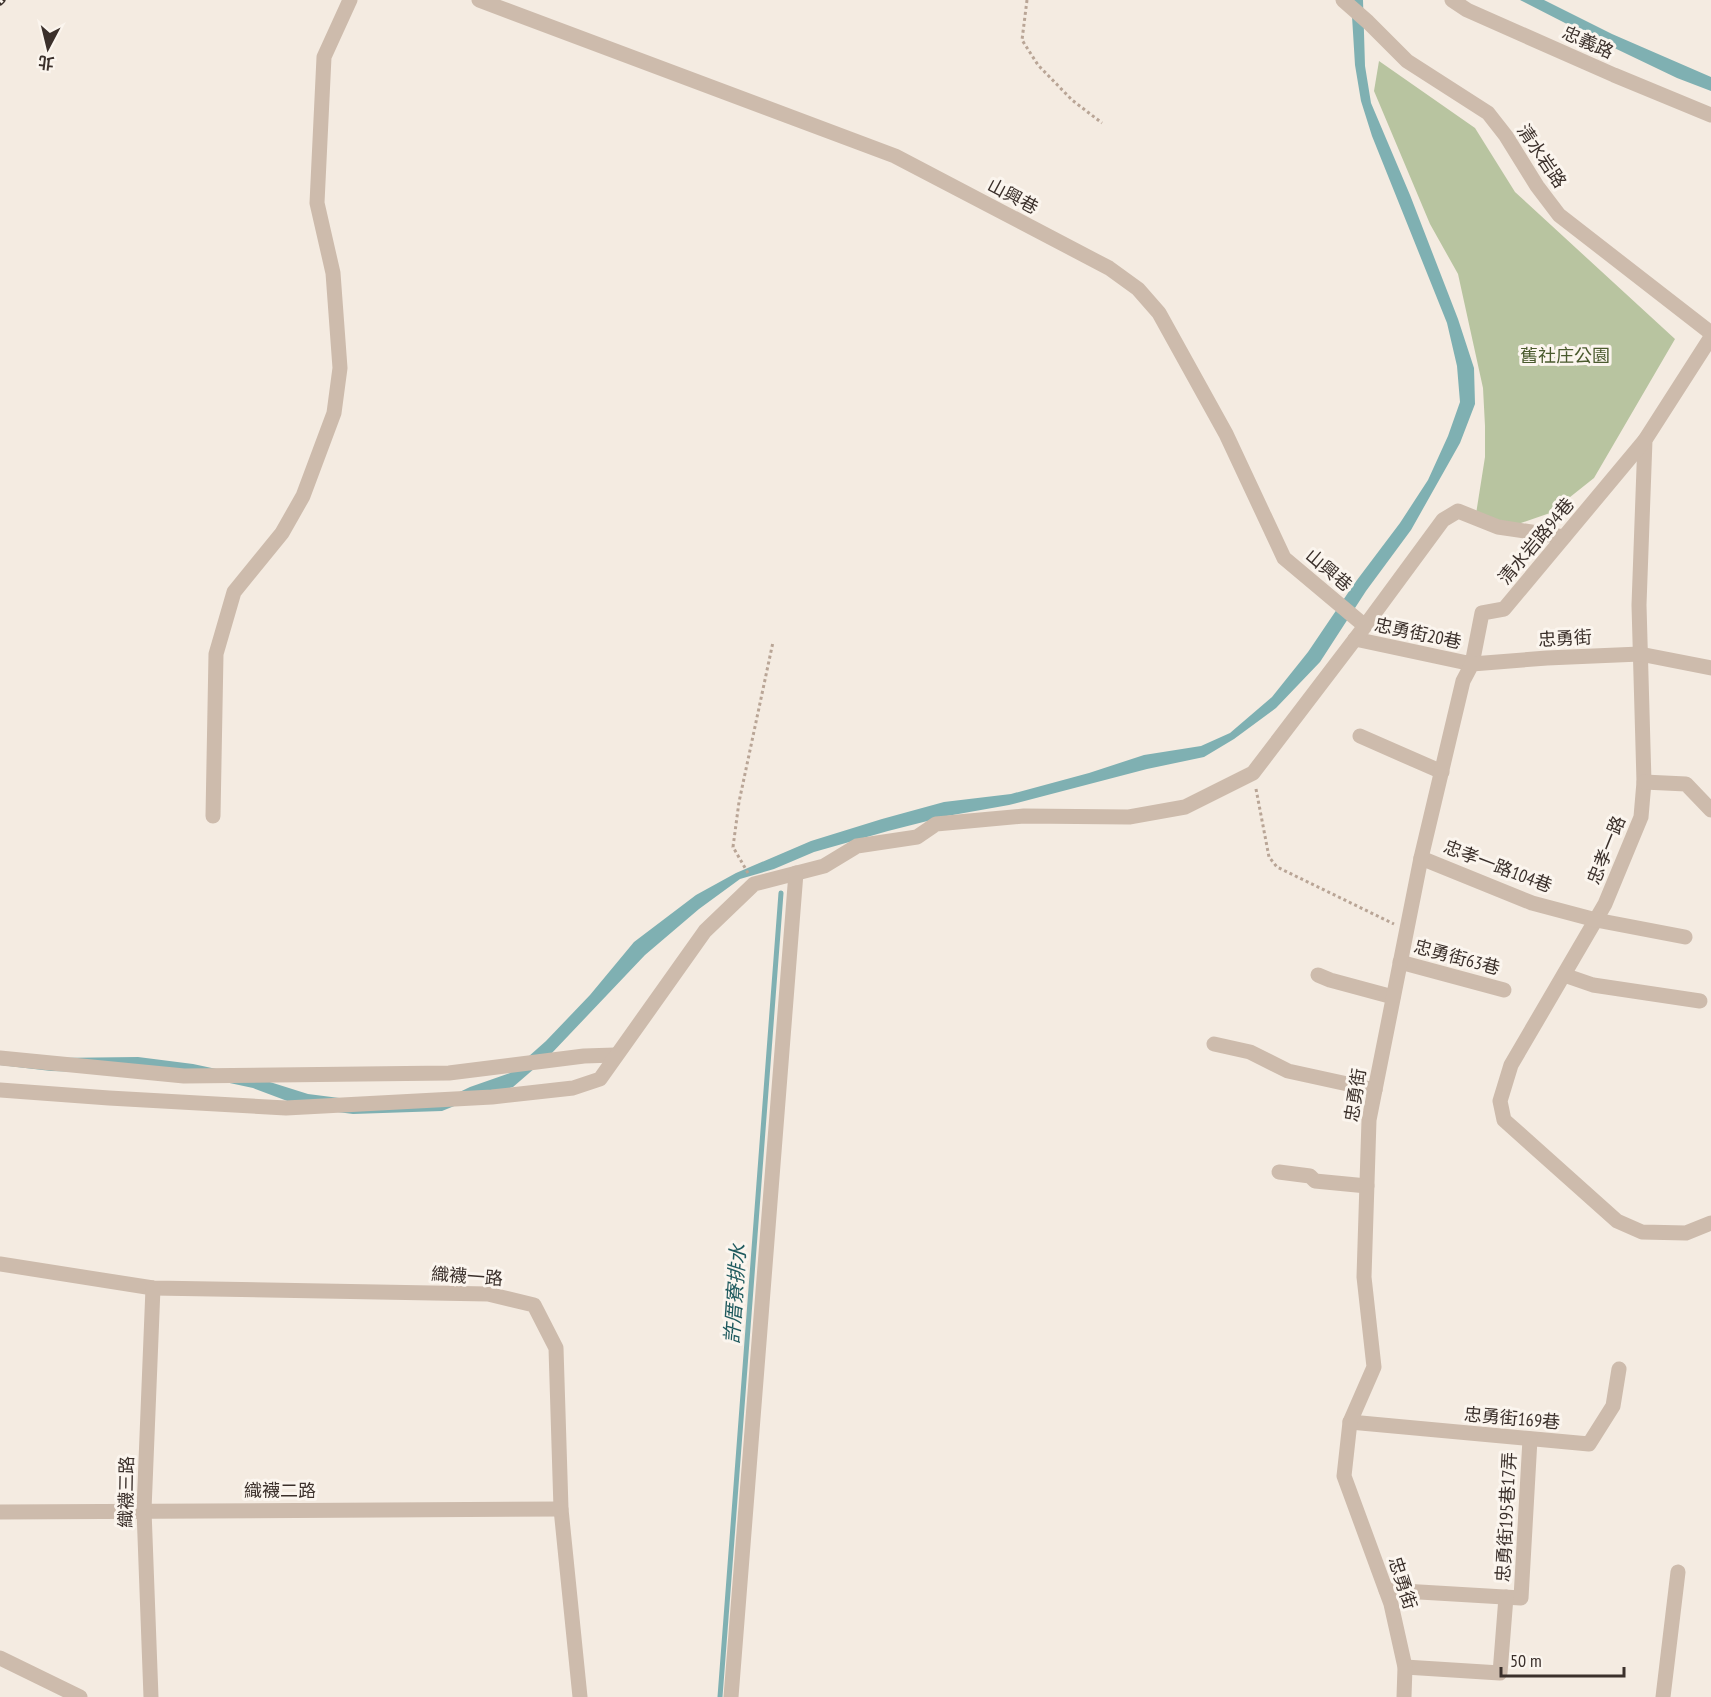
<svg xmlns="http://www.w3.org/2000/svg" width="1711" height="1697" font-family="'PT Sans Narrow','Noto Sans TC',sans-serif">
<rect width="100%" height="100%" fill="#f4ebe1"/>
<!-- green -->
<path fill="#b8c4a0" d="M1379,61L1475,128L1515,192L1675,339L1594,478L1550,513L1515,525L1476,514L1485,457V426L1483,388L1458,274L1430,224L1374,91Z"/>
<!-- water -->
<g fill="#7fb0b2">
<path d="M1351,0H1363L1365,66L1371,103L1410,195L1458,319L1474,368L1475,404L1460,443L1411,530L1366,591L1320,662L1276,708L1234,739L1204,757L1147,769L1009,805L947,816L888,831L814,852L774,869L740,879L699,909L645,955L550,1055L513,1087L474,1098L442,1111L353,1114L306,1108L253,1088L192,1075L51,1071L0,1065L53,1058L138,1057L193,1064L254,1077L308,1094L355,1100H443L470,1087L510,1073L546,1041L590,995L634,942L696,895L736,873L811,841L882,819L944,802L1011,794L1089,773L1144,755L1201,746L1230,733L1272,697L1308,652L1354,584L1400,523L1428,480L1448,436L1460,402L1457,366L1447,323L1372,136L1361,101L1355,65Z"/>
<path d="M1520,0H1544L1612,34L1711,77V91L1677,78L1606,44Z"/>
</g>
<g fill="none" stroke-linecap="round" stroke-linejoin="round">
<!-- stream -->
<path stroke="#7fb0b2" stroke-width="5" d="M720,1697L781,893"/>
<!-- path -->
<g stroke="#b9a596" stroke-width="3" stroke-dasharray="3 3" stroke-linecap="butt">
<path d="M1027,0L1022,40L1038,65L1072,100L1102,123"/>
<path d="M1256,789L1269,857L1277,867L1394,924"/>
<path d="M748,873L733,847L739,802L773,642"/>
</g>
<!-- minor -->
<g stroke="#cdbbac" stroke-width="15">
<path d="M479,0L895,156L1109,268L1138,289L1159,313L1226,434L1284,558L1365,626"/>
<path d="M1343,0L1368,22L1407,61L1488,113L1506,136L1537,186L1559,215L1711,333"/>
<path d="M1452,0L1467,10L1614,75L1711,115"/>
<path d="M1711,337L1645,440L1639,605L1644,782L1641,817L1605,904L1511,1065L1500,1101L1504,1120L1617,1221L1642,1232L1686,1233L1711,1223"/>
<path d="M1355,639L1472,664L1482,613L1504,609L1645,440"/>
<path d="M1360,736L1442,772"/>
<path d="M1644,782L1686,784L1711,810"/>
<path d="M213,816L216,654L234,592L282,533L303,496L334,413L340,368L333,273L317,203L324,57L350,0"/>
<path d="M1421,858L1532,903L1596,920L1685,937"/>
<path d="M1400,962L1504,990"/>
<path d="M1318,975L1330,980L1393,997"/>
<path d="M1564,975L1593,985L1700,1001"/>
<path d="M1214,1044L1250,1052L1288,1071L1375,1090"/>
<path d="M0,1058L184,1076L449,1073L584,1056L615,1055"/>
<path d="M0,1090L109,1098L286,1108L492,1097L573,1088L600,1079L705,931L754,884L824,866L857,846L917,837L936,824L1024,816L1129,817L1185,807L1253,773L1365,626L1443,520L1458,511L1498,527L1564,537"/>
<path d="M1279,1172L1310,1176L1315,1181L1367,1186"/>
<path d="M0,1264L153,1288L488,1294L534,1305L556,1348L561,1509L580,1697"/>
<path d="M1350,1422L1589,1444L1613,1406L1619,1369"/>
<path d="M0,1512L561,1509"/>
<path d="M1386,1590L1521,1598L1530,1439"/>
<path d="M0,1658L80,1697"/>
<path d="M1405,1667L1500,1673L1506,1597"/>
<path d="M151,1697L144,1510L153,1288"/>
<path d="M731,1697L796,873"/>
<path d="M1404,1697L1405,1667L1391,1604L1344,1476L1350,1422L1374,1367L1364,1277L1369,1120L1421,858L1463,681L1472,664L1547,658L1640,654L1711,668"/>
<path d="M1663,1697L1678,1572"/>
</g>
<defs>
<path id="rail" d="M0,2L2,0"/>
</defs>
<!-- rail casing -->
<use href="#rail" stroke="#3b302b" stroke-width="7"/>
<!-- rail -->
<use href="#rail" stroke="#fbf5ee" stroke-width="4.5" stroke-dasharray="14" stroke-linecap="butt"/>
</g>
<g text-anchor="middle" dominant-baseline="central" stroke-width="6" stroke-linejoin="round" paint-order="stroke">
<!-- street labels -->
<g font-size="18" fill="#3b302b" stroke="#fbf5ee">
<text transform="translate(1588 42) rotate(24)">忠義路</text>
<text transform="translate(1542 156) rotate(56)">清水岩路</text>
<text transform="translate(1013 196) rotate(28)">山興巷</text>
<text transform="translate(1536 541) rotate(-50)">清水岩路94巷</text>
<text transform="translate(1329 570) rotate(40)">山興巷</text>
<text transform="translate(1418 633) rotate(12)">忠勇街20巷</text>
<text transform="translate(1565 638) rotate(-3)">忠勇街</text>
<text transform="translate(1606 850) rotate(-68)">忠孝一路</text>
<text transform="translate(1498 866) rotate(21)">忠孝一路104巷</text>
<text transform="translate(1457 957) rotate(15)">忠勇街63巷</text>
<text transform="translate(1355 1095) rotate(-81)">忠勇街</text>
<text transform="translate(467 1276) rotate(4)">織襪一路</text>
<text transform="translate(1512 1418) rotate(5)">忠勇街169巷</text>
<text x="280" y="1490">織襪二路</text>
<text transform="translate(126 1492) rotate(-89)">織襪三路</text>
<text transform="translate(1506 1517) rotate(-87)">忠勇街195巷17弄</text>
<text transform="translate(1403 1583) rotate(72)">忠勇街</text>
</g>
<!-- park labels -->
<g font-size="18" fill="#4a5a2e" stroke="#fbf5ee">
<text x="1565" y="355">舊社庄公園</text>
</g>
<!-- water labels -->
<g font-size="20" font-style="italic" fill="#1f5a5e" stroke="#fbf5ee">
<text transform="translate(735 1294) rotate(-86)">許厝寮排水</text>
</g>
</g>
<!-- north arrow -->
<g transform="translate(48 48) rotate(187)" stroke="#fbf5ee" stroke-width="4.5" paint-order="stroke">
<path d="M0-4.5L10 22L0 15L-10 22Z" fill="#3b302b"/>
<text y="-9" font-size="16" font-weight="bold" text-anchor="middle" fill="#3b302b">北</text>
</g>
<!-- scale -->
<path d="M1501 1667v9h123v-9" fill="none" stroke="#3b302b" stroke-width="3"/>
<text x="1510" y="1667" font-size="18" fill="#3b302b" stroke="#fbf5ee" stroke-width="4.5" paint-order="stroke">50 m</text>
</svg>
